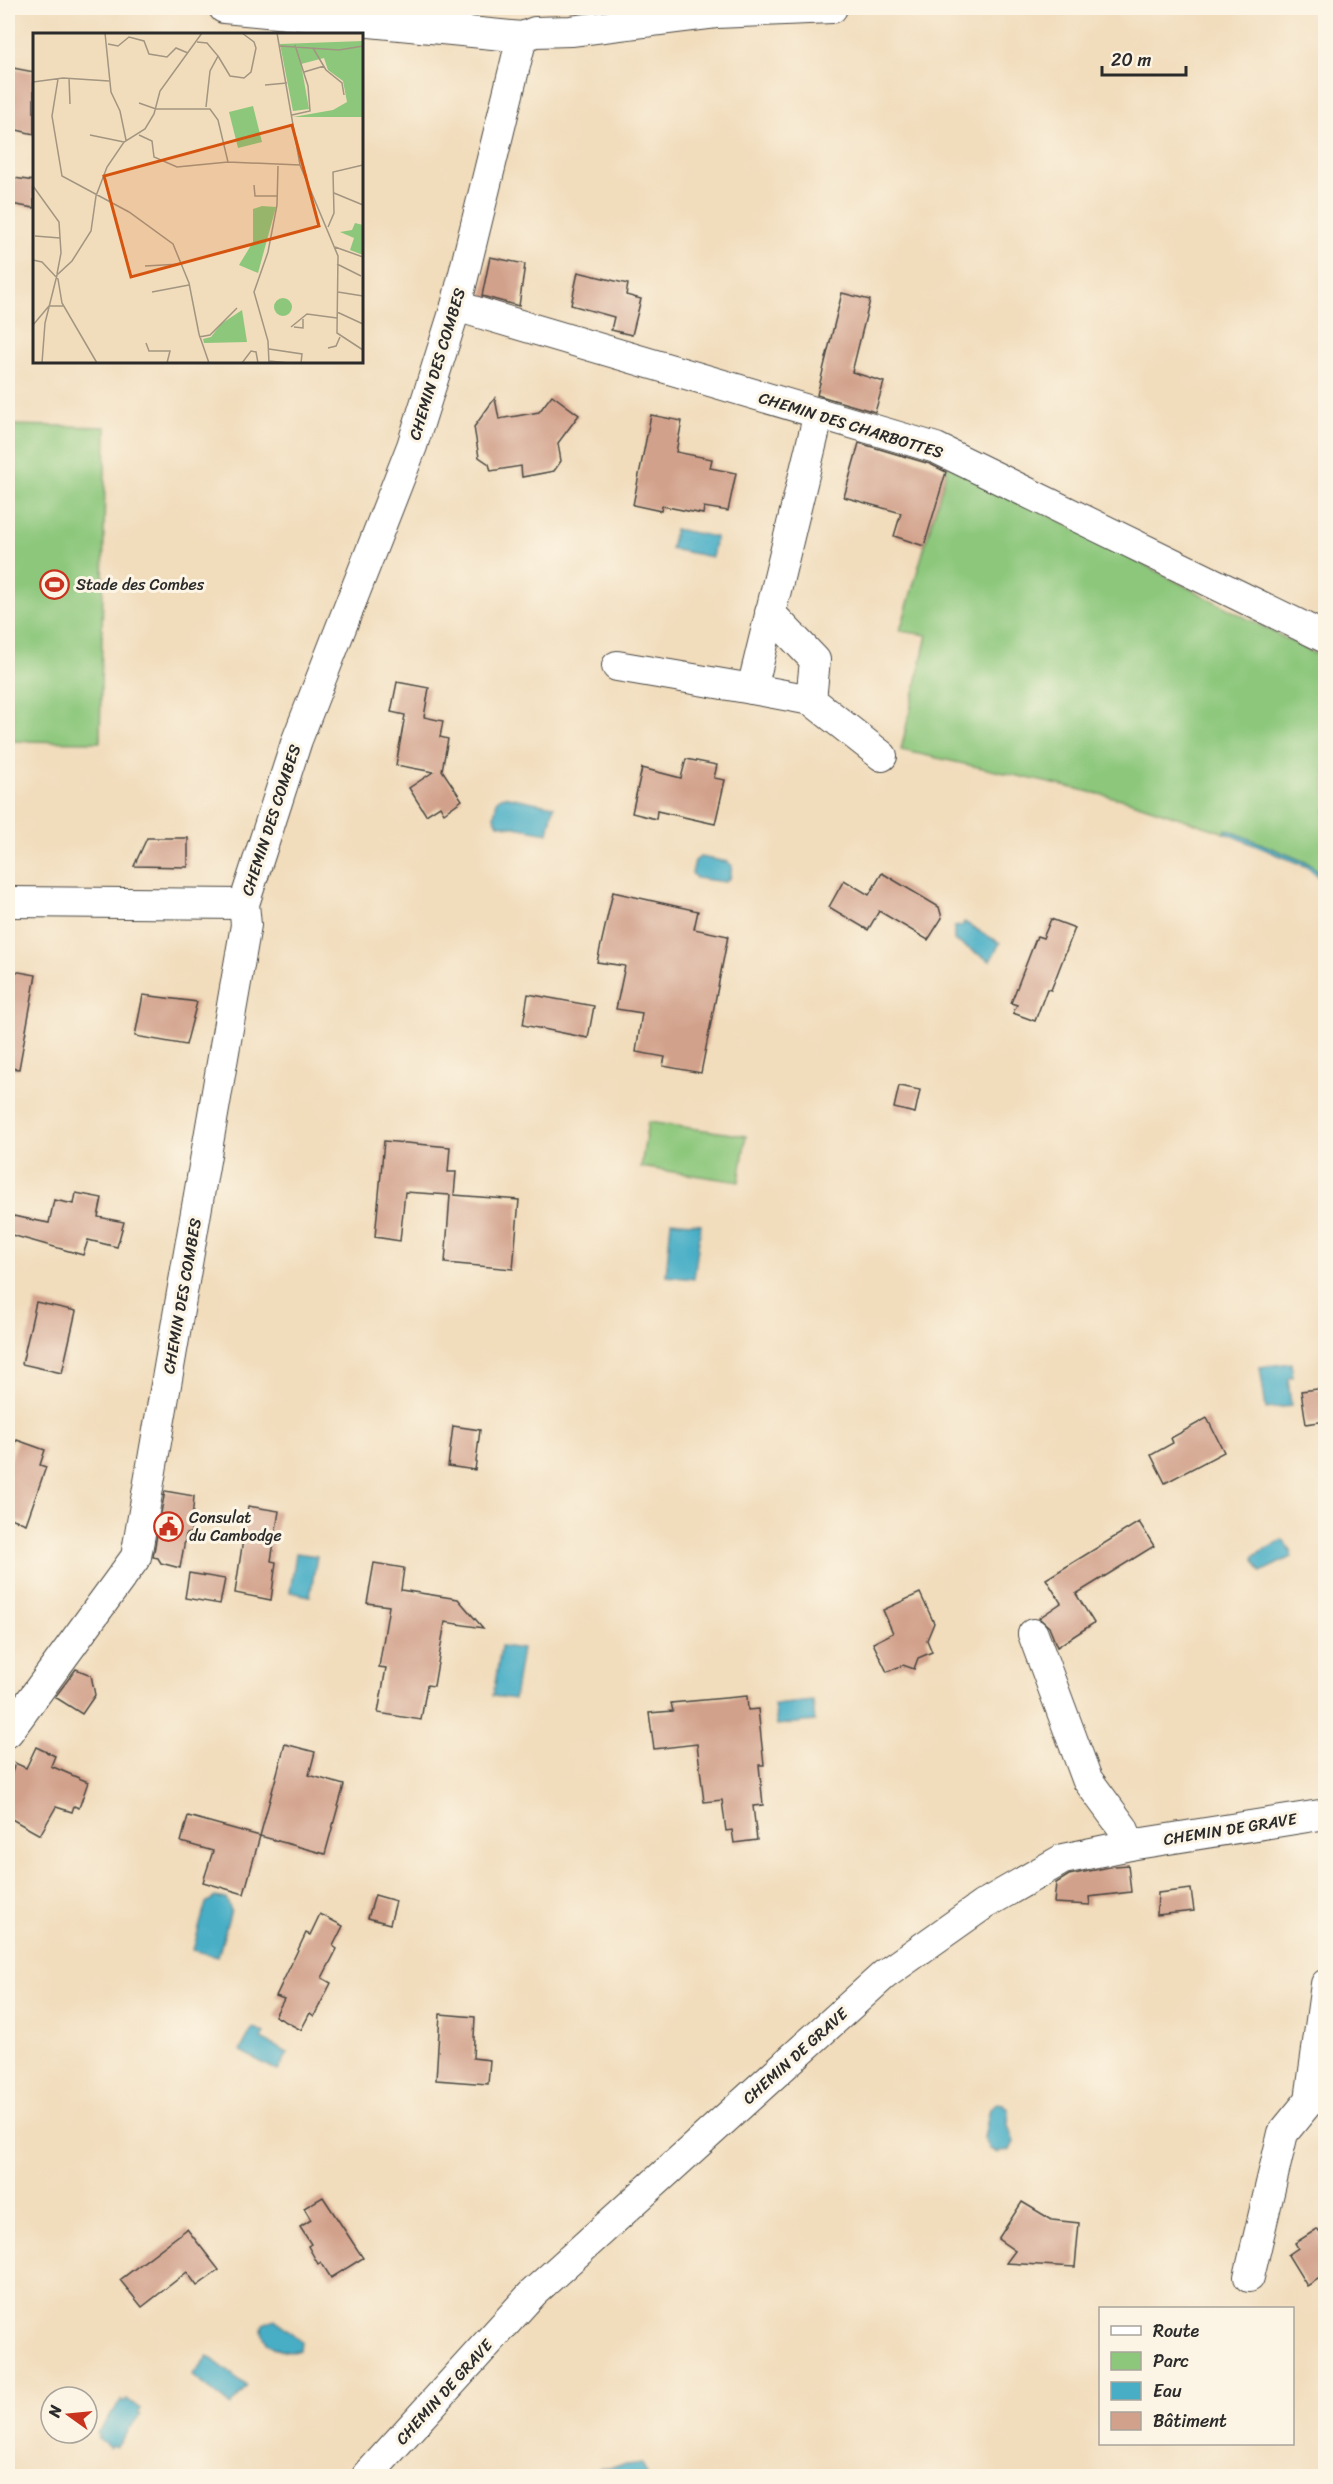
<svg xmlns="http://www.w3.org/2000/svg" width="1333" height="2484" font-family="Sriracha,sans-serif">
<rect width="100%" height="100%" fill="#fcf5e5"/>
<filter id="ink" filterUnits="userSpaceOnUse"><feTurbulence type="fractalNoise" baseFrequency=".0167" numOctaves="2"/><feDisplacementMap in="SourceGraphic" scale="12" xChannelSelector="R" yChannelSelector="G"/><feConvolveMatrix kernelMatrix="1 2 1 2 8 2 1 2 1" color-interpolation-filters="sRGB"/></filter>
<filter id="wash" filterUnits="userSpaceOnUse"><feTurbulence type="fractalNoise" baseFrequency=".008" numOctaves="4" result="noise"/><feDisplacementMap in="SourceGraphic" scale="24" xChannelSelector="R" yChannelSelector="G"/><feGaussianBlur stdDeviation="1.35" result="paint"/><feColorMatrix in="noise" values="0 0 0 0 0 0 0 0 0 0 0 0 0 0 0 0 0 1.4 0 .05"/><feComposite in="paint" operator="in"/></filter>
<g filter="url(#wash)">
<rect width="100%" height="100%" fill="#f1dcbb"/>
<!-- green -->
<g fill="#8cc77c" stroke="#5c7954" stroke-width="1.5">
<path d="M8,425L106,427L100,742L8,741Z"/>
<path d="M949,463L1325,659V878L1310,864L1226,830L1225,833L1126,800L901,750L927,635L900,631Z"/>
<path d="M648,1122L746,1136L739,1182L641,1167Z"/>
</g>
<!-- water -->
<g fill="#47aec6" stroke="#396c78" stroke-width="1.5">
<path d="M675,529L716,537L712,557L671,549Z"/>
<path d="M503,796L554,806L548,833L498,824L494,817L497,800Z"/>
<path d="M1226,829L1310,864L1325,878V883L1307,867L1225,833Z"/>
<path d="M700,857L728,862L732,866L730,878L725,882L696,878L692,873L695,861Z"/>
<path d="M964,922L1000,943L990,961L954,940V927L962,926Z"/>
<path d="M671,1221L701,1224L694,1279L666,1276Z"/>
<path d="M1291,1363L1293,1377L1288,1378L1291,1406L1266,1409L1260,1367Z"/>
<path d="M1282,1540L1284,1541L1291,1552V1557L1261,1572L1254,1560V1556Z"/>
<path d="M296,1553L317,1556L310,1596L290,1592Z"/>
<path d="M501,1646L522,1649L514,1699L493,1696Z"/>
<path d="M813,1701L815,1721L777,1725L774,1705Z"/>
<path d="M215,1897L226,1899L231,1910L218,1957L193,1950L206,1903Z"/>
<path d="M253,2027L264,2033L261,2039L288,2053L278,2071L240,2051Z"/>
<path d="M997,2103L1004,2104L1009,2110L1008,2125L1014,2142L1010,2150L998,2153L990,2149L984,2138L990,2108Z"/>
<path d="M275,2319L301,2341L300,2350C284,2357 257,2343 263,2324Z"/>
<path d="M208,2356L247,2386L231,2406L192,2375Z"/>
<path d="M127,2399L140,2409L138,2413L141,2414L116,2447L113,2445L110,2448L97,2438L100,2436L97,2433L122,2400L125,2402Z"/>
<path d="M642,2463L648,2476H596L600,2468Z"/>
</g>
<g id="blocks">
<!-- building -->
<g fill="#d2a18b">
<path d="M8,67L34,72V134L8,128Z"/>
<path d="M14,178L34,181V208L10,204Z"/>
<path d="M490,257L525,264L519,306L482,296Z"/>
<path d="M578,272L628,284L626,295L641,299L632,335L611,330L614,317L571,305Z"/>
<path d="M842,293L870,300L852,372L884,382L875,412L817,395Z"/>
<path d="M552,395L579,415L558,443L561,461L554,471L522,477L521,466L491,471L489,464L479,457L474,427L495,398L499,419L539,412Z"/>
<path d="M651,415L682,421L676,452L712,459L710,468L736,473L728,511L704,507L703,514L662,506L661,511L633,505Z"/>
<path d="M859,443L930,464L946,472L924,546L894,536L901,513L844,497Z"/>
<path d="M397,682L429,688L424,717L443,721L440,737L448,739L442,770L462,800L444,813L440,806L426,815L409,788L433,772L396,765L405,715L391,712Z"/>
<path d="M686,759L717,765L714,778L725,780L715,824L657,811L656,819L632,813L642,768L681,778Z"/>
<path d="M147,838H188V867L134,866Z"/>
<path d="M882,873L939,907L942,918L928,940L879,911L868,930L829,907L844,880L869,895Z"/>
<path d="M613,892L698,911L694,929L728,936L701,1073L663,1066L665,1057L636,1052L642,1013L616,1009L625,966L597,962Z"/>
<path d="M1051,919L1075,928L1051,990L1047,989L1035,1021L1013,1013L1017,1005L1011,1003L1037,936L1043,938Z"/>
<path d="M8,970L36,975L19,1069L8,1068Z"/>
<path d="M528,994L594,1006L588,1038L523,1025Z"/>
<path d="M143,995L197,1002L186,1045L135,1036Z"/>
<path d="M899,1086L920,1090L915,1113L894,1108Z"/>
<path d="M384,1141L450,1147L448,1172H456L454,1195L519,1200L513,1269L445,1263L450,1195L405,1192L400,1241L375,1237Z"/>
<path d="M76,1193L102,1198L98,1217L124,1222L117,1247L88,1240L83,1255L8,1234V1215L49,1223L54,1200L74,1204Z"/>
<path d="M36,1302L76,1311L62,1373L22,1364Z"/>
<path d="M1326,1388V1421L1306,1424L1301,1391Z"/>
<path d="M1207,1418L1224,1452L1165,1483L1151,1455L1173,1443L1171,1438Z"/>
<path d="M453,1426L480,1430L475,1470L448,1466Z"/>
<path d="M17,1440L45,1450L40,1465L46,1467L26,1524L8,1517V1468Z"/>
<path d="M165,1491L194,1496L191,1533L186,1534L180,1568L161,1563L158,1558L153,1557Z"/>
<path d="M248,1506L279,1511L271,1561L276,1562L271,1600L235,1593Z"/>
<path d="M1139,1522L1154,1546L1076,1594L1094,1623L1057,1647L1049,1627L1039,1618L1061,1603L1046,1579Z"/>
<path d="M374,1563L404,1568L401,1590L458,1599L483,1628L445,1622L434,1686L427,1685L421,1720L378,1713L386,1668L379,1667L389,1606L367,1603Z"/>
<path d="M189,1573L225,1579L220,1604L185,1598Z"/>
<path d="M920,1593L934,1623L927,1640L932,1652L918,1658L914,1669L903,1665L887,1672L873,1643L893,1633L883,1610Z"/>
<path d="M76,1669L91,1675L95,1695L82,1714L55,1697Z"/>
<path d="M747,1696L748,1710L758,1709L764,1765H759L763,1805L753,1806L757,1840L734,1843L732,1830L726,1831L722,1800L704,1802L697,1744L654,1749L649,1713L673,1711L671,1703Z"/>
<path d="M285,1744L315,1752L309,1775L344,1785L325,1854L260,1836Z"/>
<path d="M36,1747L55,1756L51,1766L88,1782L79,1808L74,1806L72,1812L56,1807L40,1835L8,1817V1785L15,1763L26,1768Z"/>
<path d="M188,1816L260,1836L244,1894L203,1882L213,1851L181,1842Z"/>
<path d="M1128,1865L1131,1892L1089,1897L1090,1905L1054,1903L1056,1883L1069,1875L1115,1866Z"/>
<path d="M1191,1889L1194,1911L1157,1915L1158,1893Z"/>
<path d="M375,1895L396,1901L390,1924L368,1918Z"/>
<path d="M320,1914L343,1926L333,1946L337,1949L322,1978L331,1983L314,2016L310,2013L301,2030L275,2016L284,1999L276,1996L306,1933L310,1935Z"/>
<path d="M440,2014L475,2017L473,2058L490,2060L488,2084L436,2080Z"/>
<path d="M323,2197L363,2258L331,2278L321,2262L318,2264L308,2246L311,2244L300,2227L311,2220L304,2208Z"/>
<path d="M1022,2202L1052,2220L1079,2223L1075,2267L1006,2263L1015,2251L998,2239Z"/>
<path d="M187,2229L219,2270L197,2286L187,2272L142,2307L120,2280Z"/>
<path d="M1317,2229L1326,2242V2274L1307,2286L1288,2255L1298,2248L1295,2243Z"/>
</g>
</g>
</g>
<g filter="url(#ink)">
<use href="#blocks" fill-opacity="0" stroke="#494641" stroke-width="1.5"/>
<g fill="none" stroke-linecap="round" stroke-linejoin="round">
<defs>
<g id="minor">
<path d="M224,8L522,37L535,32L571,31L716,13L832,8"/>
<path d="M456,306L936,448L1326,638"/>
<path d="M770,613L815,660L811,700L882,756"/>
<path d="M617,666L752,689L819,413"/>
<path d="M752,689L811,700"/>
<path d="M8,902L244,904"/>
<path d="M1033,1634L1087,1779L1123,1828L1130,1845"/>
<path d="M8,1732L136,1557L246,925L244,904L297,740L412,446L456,306L522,37"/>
<path d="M1249,2277L1283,2133L1310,2100L1326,1984"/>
<path d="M367,2476L533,2293L884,1975L983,1905L1063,1859L1130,1845L1326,1814"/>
</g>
</defs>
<!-- minor casing -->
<use href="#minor" stroke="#494641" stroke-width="32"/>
<!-- minor -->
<use href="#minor" stroke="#fff" stroke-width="30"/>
</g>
</g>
<!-- icons -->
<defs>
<symbol id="stadium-ring" viewBox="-11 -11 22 22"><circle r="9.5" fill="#fcf5e5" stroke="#c8321e" stroke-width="1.5"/><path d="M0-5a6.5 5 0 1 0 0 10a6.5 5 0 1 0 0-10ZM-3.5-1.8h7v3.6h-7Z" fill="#c8321e"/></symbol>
<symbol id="civic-ring" viewBox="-11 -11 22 22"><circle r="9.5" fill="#fcf5e5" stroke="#c8321e" stroke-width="1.5"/><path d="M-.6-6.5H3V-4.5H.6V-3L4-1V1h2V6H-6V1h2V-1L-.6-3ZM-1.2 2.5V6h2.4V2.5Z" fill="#c8321e"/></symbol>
</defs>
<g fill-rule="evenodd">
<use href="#stadium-ring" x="38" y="568" width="33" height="33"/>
<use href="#civic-ring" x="152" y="1510" width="33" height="33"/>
</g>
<g text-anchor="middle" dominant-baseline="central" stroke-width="6" stroke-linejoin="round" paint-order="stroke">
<!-- street labels -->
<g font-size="16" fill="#2b2b2b" stroke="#fcf5e5">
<text transform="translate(437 364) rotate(-73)">CHEMIN DES COMBES</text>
<text transform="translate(851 425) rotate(17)">CHEMIN DES CHARBOTTES</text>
<text transform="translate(271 820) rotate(-72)">CHEMIN DES COMBES</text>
<text transform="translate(182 1296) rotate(-80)">CHEMIN DES COMBES</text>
<text transform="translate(1230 1829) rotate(-9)">CHEMIN DE GRAVE</text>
<text transform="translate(795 2056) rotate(-42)">CHEMIN DE GRAVE</text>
<text transform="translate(444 2392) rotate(-48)">CHEMIN DE GRAVE</text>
</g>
<!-- poi labels -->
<g font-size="16" fill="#2b2b2b" stroke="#fcf5e5" text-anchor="start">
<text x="76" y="584">Stade des Combes</text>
<text x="189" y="1517">Consulat<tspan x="189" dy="18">du Cambodge</tspan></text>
</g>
</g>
<!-- overview -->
<g transform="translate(33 33)">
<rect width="330" height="330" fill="#f1dcbb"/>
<path d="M330,8V84H260L300,77L314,69L310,48L295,37L291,25L268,31L276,76L260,78L247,11ZM220,73L229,109L205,115L196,79ZM229,173L243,174L225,240L206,232L220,209V176ZM322,190L330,192V222L317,217L321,205L307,199L319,197ZM241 274a9 9 0 1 1 18 0a9 9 0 1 1-18 0ZM209,277L214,309L171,310L170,306L178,304L188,291Z" fill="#8cc77c"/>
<path fill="none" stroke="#a29581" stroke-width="1.5" d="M72,0L78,59L87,78L93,107M244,0L267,132L305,223L304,300L330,317M164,9L174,10L185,23L177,38L173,74M75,11L85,13L96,4L111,8L116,21L134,24L143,15L155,20M247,13L306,17L330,13M280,15L293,37L309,50L311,62M185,23L197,43L211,45L218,39L223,15L221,9L209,0M271,39L291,33M36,45L37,71M25,46L19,83L29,143L96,179L140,211L156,250L166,301L176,330M0,49L30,45L76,48M232,52L254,50M106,70L123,76H177L185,87L195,129M259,82L277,78L275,53L262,12M57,102L91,109M106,102L119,108L121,124L144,134L195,129L267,132M221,152L222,163H244M0,153L26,189L28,220L24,241M301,160L330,172M295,194L301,180L300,139L330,132M2,203L27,205M302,214L330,224M0,227L9,229L25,246L29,270L64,330M304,231L328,243M112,233L148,231M119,259L156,252M305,259L330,263M304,279L330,291M0,292L16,273H31M258,294L274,281L304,285M261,294L270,295V286M166,304L177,302L204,275M113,310L116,318H137L134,330M295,315L303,313L307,304M236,316L269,321L268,330M236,328L256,330M9,330L12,290L24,242L39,228L58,198L63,163L74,134L91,109L112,96L121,81L127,58L169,0M209,330L218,318L223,319L225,330M236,330L235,308L221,259L235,219L244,172L245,133"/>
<path fill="#d5540f" fill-opacity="0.15" stroke="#d5540f" stroke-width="3" d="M259,92L286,193L98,244L71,143Z"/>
<rect width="330" height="330" fill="none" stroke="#2b2b2b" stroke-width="3"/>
</g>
<!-- margin -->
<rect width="1333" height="2484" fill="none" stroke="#fcf5e5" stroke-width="30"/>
<!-- legend -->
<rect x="1099" y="2307" width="195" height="138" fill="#fcf5e5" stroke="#a8a49b" stroke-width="1.5"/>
<rect x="1111" y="2326" width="30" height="9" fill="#ffffff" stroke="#a8a49b" stroke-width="1.5"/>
<text x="1153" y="2337" font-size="18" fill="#2b2b2b">Route</text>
<rect x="1111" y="2352" width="30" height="18" fill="#8cc77c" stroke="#a8a49b" stroke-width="1.5"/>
<text x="1153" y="2367" font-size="18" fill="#2b2b2b">Parc</text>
<rect x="1111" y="2382" width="30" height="18" fill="#47aec6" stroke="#a8a49b" stroke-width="1.5"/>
<text x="1153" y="2397" font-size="18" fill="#2b2b2b">Eau</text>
<rect x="1111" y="2412" width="30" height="18" fill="#d2a18b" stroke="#a8a49b" stroke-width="1.5"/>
<text x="1153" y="2427" font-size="18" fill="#2b2b2b">Bâtiment</text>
<!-- north arrow -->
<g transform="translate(69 2415) rotate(285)"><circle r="28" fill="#fcf5e5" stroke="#a8a49b" stroke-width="1.5"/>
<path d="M0-4.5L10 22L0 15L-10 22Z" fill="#c8321e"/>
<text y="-9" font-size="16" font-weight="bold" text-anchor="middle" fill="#2b2b2b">N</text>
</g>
<!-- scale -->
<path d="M1102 66v9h84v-9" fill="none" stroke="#2b2b2b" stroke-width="3"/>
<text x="1111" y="66" font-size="18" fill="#2b2b2b" stroke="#fcf5e5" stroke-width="4.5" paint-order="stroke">20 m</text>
</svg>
